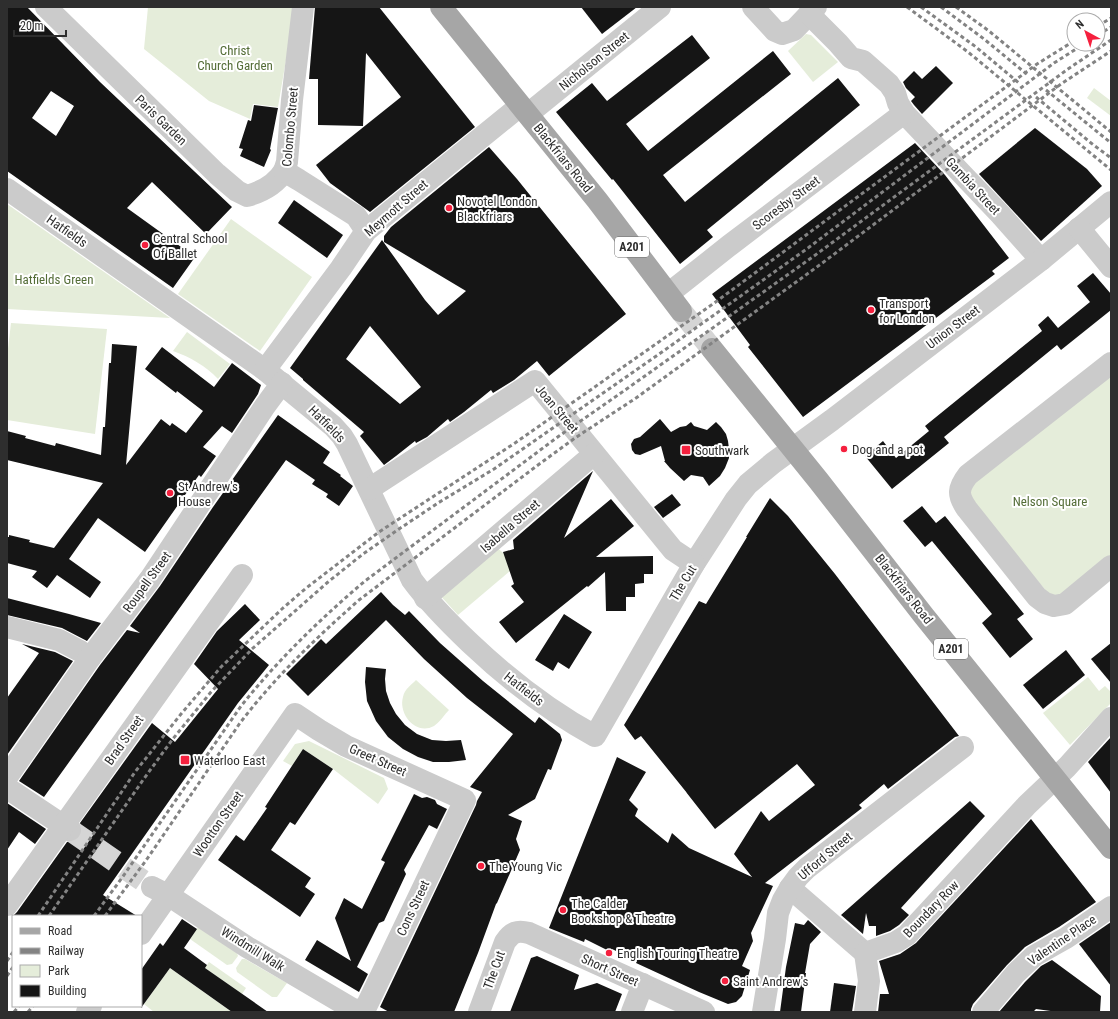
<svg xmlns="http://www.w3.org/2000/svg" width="1118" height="1019" font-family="'Roboto Condensed',sans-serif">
<rect width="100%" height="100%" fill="#fff"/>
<!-- green -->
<g fill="#e5edda">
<path d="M148,7H295L278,107L253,104L250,119L209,101L144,49Z"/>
<path d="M806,34L811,35L838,62L813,82L788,51Z"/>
<path d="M1094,88L1111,101V116L1087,98Z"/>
<path d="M7,204L170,318L7,309Z"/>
<path d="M231,219L312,277L260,351L178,294Z"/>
<path d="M11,323L107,329L95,434L7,420V357Z"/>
<path d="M187,332L230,364L218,379C206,366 190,357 173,351Z"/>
<path d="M1111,376V556L1062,596L1052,598L971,502L970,486Z"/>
<path d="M493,544L517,565L458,615L436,591Z"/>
<path d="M1088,677L1099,691L1105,686L1111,692V703L1070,745L1043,713Z"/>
<path d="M416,680L449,710C444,715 440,722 434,726C416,736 398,714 403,697C404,690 411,685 416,680Z"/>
<path d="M309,741L384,778L388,789L378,804L333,769L303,749L292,766L283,761L295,744Z"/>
<path d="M198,927L237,953L238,956L232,964L227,965L190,939Z"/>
<path d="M242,959H245L287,983L277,997H272L237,972L236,968Z"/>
<path d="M209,962L246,988L242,994L205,968Z"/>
<path d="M170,968L232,1012H154L144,1004Z"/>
</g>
<!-- building -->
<g fill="#151515" fill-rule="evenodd">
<path d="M7,7H27L100,82L232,207L206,234L152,182L127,208L195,257L173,288L7,171ZM51,91L74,106L56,136L32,118Z"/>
<path d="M315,7H379L475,127L370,212L330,183L316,165L401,97L366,53L363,126L318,125V79H309Z"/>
<path d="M581,7H637L602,34Z"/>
<path d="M692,35L710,58L626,124L648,151L773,51L791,74L663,175L685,202L838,78L860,105L707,230L713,237L680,264L613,179L612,180L556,112L592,83L607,101Z"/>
<path d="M936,66L953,83L922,114L914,105L911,101L915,97L906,88L903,82L914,71L922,79Z"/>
<path d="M254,105L278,108L270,149L271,150L264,167L240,156L243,149L239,148L248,120L251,121Z"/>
<path d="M1035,128L1087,169L1102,186L1041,241L979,174Z"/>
<path d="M915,143L945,175L1009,258L992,271L995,274L803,417L748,347L750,345L712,294Z"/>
<path d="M489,147L517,179L626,314L549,376L537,361L514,380L493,393L491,390L464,412L450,422L448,419L427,437L416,443L415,441L396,456L384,465L360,436L364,432L303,380V379L290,368L382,240L425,300L438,315L466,291L384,242V236L391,227ZM370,326L421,387L400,404L346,359Z"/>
<path d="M294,200L343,235L327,258L278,223Z"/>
<path d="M1093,273L1111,294V310L1061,350L1057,345L944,437L949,443L892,489L865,456L883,441L896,458L929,431L925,426L1042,331L1038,325L1048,316L1058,328L1090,302L1077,286Z"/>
<path d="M112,344L137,346L126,465L161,419L170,426L172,423L186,433L203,411L177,391L176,393L145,369L162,347L214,387L232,363L261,385L258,394L232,433L222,426L203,447L216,456L201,477L199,475L145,552L98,518L69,559L101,582L90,598L57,575L47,588L32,577L37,571L7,563V537H9V535L30,540L29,542L54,548L103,483L7,460V431L26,436L25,438L55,446L56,443L101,455L103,427H105L109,363H111Z"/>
<path d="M278,415L330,452L323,463L341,475L340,476L353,486L339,506L326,497L328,494L312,484L315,480L286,460L44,797L19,781L100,665L127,630L140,633L130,626L160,586L213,507Z"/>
<path d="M660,419L671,432L680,427L686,426L691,422L694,426L707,430L716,422L721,427L726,434L728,441L729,449V458L725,468L720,476L709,486L703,477L691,475L684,481L670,468L664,461H665L661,446L640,455L635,454L632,450L631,444L634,439L640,437Z"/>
<path d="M593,471L564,538L611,499L634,526L596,557L653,556V574H644V583L635,584V597H626V611H606L605,572L588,587L587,586L516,643L499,622L524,602L511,586L514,584L503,552L514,549L513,540Z"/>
<path d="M672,494L681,505L663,518L654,507Z"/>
<path d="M770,498L788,516L835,574L959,736L955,737L888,789L884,784L859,805L862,808L765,883L773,886L751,933L753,941L742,966L750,970L742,996L736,1002L728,1004L699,992L636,963L637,961L612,949L611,952L585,939L584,942L549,928L617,757L646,772L629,800L638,809L635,816L668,843L672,833L689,848L752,877L734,854L761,811L769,821L815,785L797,764L715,829L686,792L687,793L641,736L635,740L624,725L699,601L706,604L747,537H746Z"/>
<path d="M922,506L936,523L945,516L1024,614L1017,619L1033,639L1010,658L982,623L992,614L932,541L925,547L903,521Z"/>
<path d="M381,592L393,605L405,615L409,611L440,643L483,681L535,723L539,717L560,734L562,740L551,770L548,769L535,799L508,815L522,821L516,839L520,850L497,903L496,904L478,953L454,1012H389L380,1007L476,805L477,801L482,792L470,787L513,734L467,698L424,659L386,620L308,696L286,674L321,639L326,644Z"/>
<path d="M7,598L69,614L101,623L87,641L62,628L7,615Z"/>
<path d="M245,604L260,620L239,640L269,665L238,703L103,895L137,916H13L17,912L67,842L75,841L80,837L82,830L80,823L152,723L175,742L218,689L194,664L217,631Z"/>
<path d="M564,614L592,632L569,669L558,662L553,671L535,660Z"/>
<path d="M1111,643V683L1091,659Z"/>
<path d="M22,644L55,652L73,661L7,755V698L39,653Z"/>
<path d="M1066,650L1085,675L1043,709L1023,685Z"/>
<path d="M366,667L386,669L385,679L386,691L390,703L396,714L405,725L417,734L432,740L446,741L461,740L466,760L449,762H433L418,757L403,749L388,737L376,721L367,701L365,682Z"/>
<path d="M1111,737V793L1088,762Z"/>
<path d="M303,749L333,769L295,825L290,822L271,850L311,878L305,887L315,894L300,917L218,860L236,835L244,841L267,808L265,807Z"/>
<path d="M414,794L422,798L427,797L435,800L437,804L447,809L437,829L429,825L404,870L406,874L384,921L379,923L357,967L368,974L359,992L305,960L317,940L351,961L335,918L344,898L362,909L385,862L381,860Z"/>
<path d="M970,801L985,816L901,908L909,915L899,925L890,931L876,936V926H869L866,913L863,934L841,915Z"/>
<path d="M7,803L46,829L35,844L19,832L7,850Z"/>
<path d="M1031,819L1096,902L1059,927L1025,947L1007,965L973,1004L971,1009V1012H878L880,994H889L879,961L900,954L916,943Z"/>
<path d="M182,919L197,929L184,948L207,965L205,968L268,1012H232L170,968L141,1008V970L160,943L163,946Z"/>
<path d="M808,920L821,932L810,944L805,973H806L801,1012H780L786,967L795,923L804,925Z"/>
<path d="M1111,922V986L1079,944Z"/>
<path d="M537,956L579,975L574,990L597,983L622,994L615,1012H510L531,958Z"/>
<path d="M1052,960L1101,996L1100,1012H1058L1036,1009L1033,1012H999L1025,982L1041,966Z"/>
<path d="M834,983L856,986L852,1012H830Z"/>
</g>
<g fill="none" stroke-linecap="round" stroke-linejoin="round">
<!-- minor-tunnel -->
<path stroke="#d5d5d5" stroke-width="22" stroke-dasharray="22 11" stroke-linecap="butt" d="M70,830L152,887"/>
<!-- major-tunnel -->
<path stroke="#d5d5d5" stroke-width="22" stroke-dasharray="22 11" stroke-linecap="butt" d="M681,311L712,349"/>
<!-- minor -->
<g stroke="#cbcbcb" stroke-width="22">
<path d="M46,7L217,174L237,191L247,196C261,192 276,184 284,171C285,169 286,165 287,162L292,100L303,7"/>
<path d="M753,7L775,31L782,34L794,30L816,7"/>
<path d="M809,14L838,43L851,58L863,61L889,84L895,93L898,103L904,113L1000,214L1041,260"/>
<path d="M528,114L660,7"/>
<path d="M284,171L299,180L356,216L366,231"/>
<path d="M7,189L265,370L333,426L342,436L347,444L412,580C429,603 449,623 470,643C508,679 549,711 595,736L694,564L736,499L748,484L773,463L832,420L1041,260L1111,202"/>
<path d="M1079,228L1111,267"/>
<path d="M668,294L730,245L904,113"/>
<path d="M1111,363L968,475C958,488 957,495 967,509L1037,597L1045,603L1054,606L1065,604L1111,566"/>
<path d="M265,370L341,268L366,231L520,106"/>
<path d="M369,489L535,381L673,550L694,564"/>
<path d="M425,598L594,454"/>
<path d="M7,627L59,640L80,651L90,658"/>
<path d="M7,777L90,658L150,579L265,406L282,383"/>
<path d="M7,788L70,830"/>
<path d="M790,888L865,953"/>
<path d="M7,905L242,575"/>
<path d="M141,934L295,714L319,730L346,746L465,800L366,1007L356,1011L247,947L168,895L152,887"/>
<path d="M865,953L896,942L907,935L1027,805L1067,767L1111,718"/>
<path d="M87,1012L91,1006"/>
<path d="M479,1012L505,942C512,932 517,930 529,933L704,1012"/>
<path d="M632,1012L643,984"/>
<path d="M763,1012L775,939L778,913L783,900L790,888L798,877L807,868L963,747"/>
<path d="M865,1012L869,981L865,953"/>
<path d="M983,1012L1016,973L1034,956L1066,938L1111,907"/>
</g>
<!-- major -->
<g stroke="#a6a6a6" stroke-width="22">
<path d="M441,7L597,200L681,311"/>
<path d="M712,349L818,480L924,616L1111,848"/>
</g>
<!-- rail -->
<g stroke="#838383" stroke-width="3" stroke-dasharray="4 3" stroke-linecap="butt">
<path d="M907,7L968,52L1111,170"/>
<path d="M921,7L976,47L1019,83"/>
<path d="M941,7L984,39L1029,76"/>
<path d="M956,7L989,31L1111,132"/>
<path d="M1098,26L1111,18"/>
<path d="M1098,35L1111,27"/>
<path d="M1046,90L1111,143"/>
<path d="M1036,97L1091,143L1111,158"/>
<path d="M38,916L135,772L181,714L221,667L283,608L305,589L379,532L515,443L717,301L1037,64L1074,41"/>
<path d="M49,916L143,780L172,740L211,692L252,649L328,582L363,554L399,529L438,503L494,469L662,352L808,248L1054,63L1084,44"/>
<path d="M94,916L124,875L241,706C278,660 320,619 365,581L559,436L628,388L814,256L1068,69L1111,40"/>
<path d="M105,916L147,859L240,723C275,677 315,639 359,600L538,465L575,438L636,398L821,264L1061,84L1111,51"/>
<path d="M7,961L13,952"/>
<path d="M7,976L13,967"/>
<path d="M14,1012L19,1006"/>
<path d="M28,1012L33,1006"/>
</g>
</g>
<!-- markers -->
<g fill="#f5203e" stroke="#fff" stroke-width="1.5">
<circle cx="449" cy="208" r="4"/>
<circle cx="145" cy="245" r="4"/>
<circle cx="871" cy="310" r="4"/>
<circle cx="844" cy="449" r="4"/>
<rect x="681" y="445" width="10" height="10" rx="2"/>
<circle cx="170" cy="493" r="4"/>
<rect x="180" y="755" width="10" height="10" rx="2"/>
<circle cx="481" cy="866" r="4"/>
<circle cx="563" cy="910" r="4"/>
<circle cx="609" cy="953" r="4"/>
<circle cx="725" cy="981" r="4"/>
</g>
<g text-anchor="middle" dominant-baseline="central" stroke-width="4" stroke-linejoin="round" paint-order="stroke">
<!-- shield labels -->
<g fill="#fff" stroke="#6d6d6d" stroke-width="1">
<rect x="615" y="237" width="34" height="20" rx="3"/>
<rect x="934" y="639" width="34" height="20" rx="3"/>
</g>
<g font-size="12" font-weight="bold" fill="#2e2e2e">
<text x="632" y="247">A201</text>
<text x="951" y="649">A201</text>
</g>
<!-- park labels -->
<g font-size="13" fill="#546d37" stroke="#fff">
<text x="235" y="50">Christ<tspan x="235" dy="15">Church Garden</tspan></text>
<text x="54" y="279">Hatfields Green</text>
<text x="1050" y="501">Nelson Square</text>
</g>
<!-- street labels -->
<g font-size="13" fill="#2e2e2e" stroke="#fff">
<text transform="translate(594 61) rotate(-39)">Nicholson Street</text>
<text transform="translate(161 120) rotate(44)">Paris Garden</text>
<text transform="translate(290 127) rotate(-85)">Colombo Street</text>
<text transform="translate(563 158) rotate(51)">Blackfriars Road</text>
<text transform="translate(973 186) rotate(47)">Gambia Street</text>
<text transform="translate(786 203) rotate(-37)">Scoresby Street</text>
<text transform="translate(396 208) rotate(-41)">Meymott Street</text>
<text transform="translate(67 231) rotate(35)">Hatfields</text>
<text transform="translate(953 327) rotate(-37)">Union Street</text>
<text transform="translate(557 409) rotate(50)">Joan Street</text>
<text transform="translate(327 424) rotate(45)">Hatfields</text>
<text transform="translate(510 526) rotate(-41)">Isabella Street</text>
<text transform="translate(147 582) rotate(-54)">Roupell Street</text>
<text transform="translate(683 583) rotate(-59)">The Cut</text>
<text transform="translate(904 589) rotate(52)">Blackfriars Road</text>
<text transform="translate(524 689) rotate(38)">Hatfields</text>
<text transform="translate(124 740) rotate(-55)">Brad Street</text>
<text transform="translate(378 760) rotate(24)">Greet Street</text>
<text transform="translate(218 824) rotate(-55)">Wootton Street</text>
<text transform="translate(825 856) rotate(-40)">Ufford Street</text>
<text transform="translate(413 908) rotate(-65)">Cons Street</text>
<text transform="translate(931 909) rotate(-46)">Boundary Row</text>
<text transform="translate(1062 940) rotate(-34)">Valentine Place</text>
<text transform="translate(253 949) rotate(32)">Windmill Walk</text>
<text transform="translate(494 970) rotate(-70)">The Cut</text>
<text transform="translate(610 970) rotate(24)">Short Street</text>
</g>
<!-- poi labels -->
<g font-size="13" fill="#2e2e2e" stroke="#fff" text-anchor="start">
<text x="457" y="201">Novotel London<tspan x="457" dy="15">Blackfriars</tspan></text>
<text x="153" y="238">Central School<tspan x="153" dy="15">Of Ballet</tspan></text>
<text x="879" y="303">Transport<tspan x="879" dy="15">for London</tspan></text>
<text x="852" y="449">Dog and a pot</text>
<text x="695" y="450">Southwark</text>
<text x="178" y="486">St Andrew's<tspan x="178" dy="15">House</tspan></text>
<text x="194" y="760">Waterloo East</text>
<text x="489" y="866">The Young Vic</text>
<text x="571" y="903">The Calder<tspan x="571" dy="15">Bookshop &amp; Theatre</tspan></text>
<text x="617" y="953">English Touring Theatre</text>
<text x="733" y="981">Saint Andrew's</text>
</g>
</g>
<!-- border -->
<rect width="1118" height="1019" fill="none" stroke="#2e2e2e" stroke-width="16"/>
<!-- legend -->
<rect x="12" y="915" width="130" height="92" fill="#ffffff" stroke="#ababab"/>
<rect x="20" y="928" width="20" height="6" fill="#a6a6a6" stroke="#ababab"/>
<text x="48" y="935" font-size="12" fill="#2e2e2e">Road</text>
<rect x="20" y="948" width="20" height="6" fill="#838383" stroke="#ababab"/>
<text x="48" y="955" font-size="12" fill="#2e2e2e">Railway</text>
<rect x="20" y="965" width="20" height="12" fill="#e5edda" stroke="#ababab"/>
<text x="48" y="975" font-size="12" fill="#2e2e2e">Park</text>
<rect x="20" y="985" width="20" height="12" fill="#151515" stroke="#ababab"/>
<text x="48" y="995" font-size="12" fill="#2e2e2e">Building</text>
<!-- north arrow -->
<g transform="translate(1086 32) rotate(320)"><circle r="19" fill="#ffffff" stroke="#ababab"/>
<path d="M0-3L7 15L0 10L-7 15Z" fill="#f5203e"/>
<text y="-6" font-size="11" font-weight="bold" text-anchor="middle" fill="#2e2e2e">N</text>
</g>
<!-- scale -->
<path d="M14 30v6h52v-6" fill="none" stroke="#2e2e2e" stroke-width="2"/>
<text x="20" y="30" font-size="12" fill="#2e2e2e" stroke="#ffffff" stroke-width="3" paint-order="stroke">20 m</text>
</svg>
